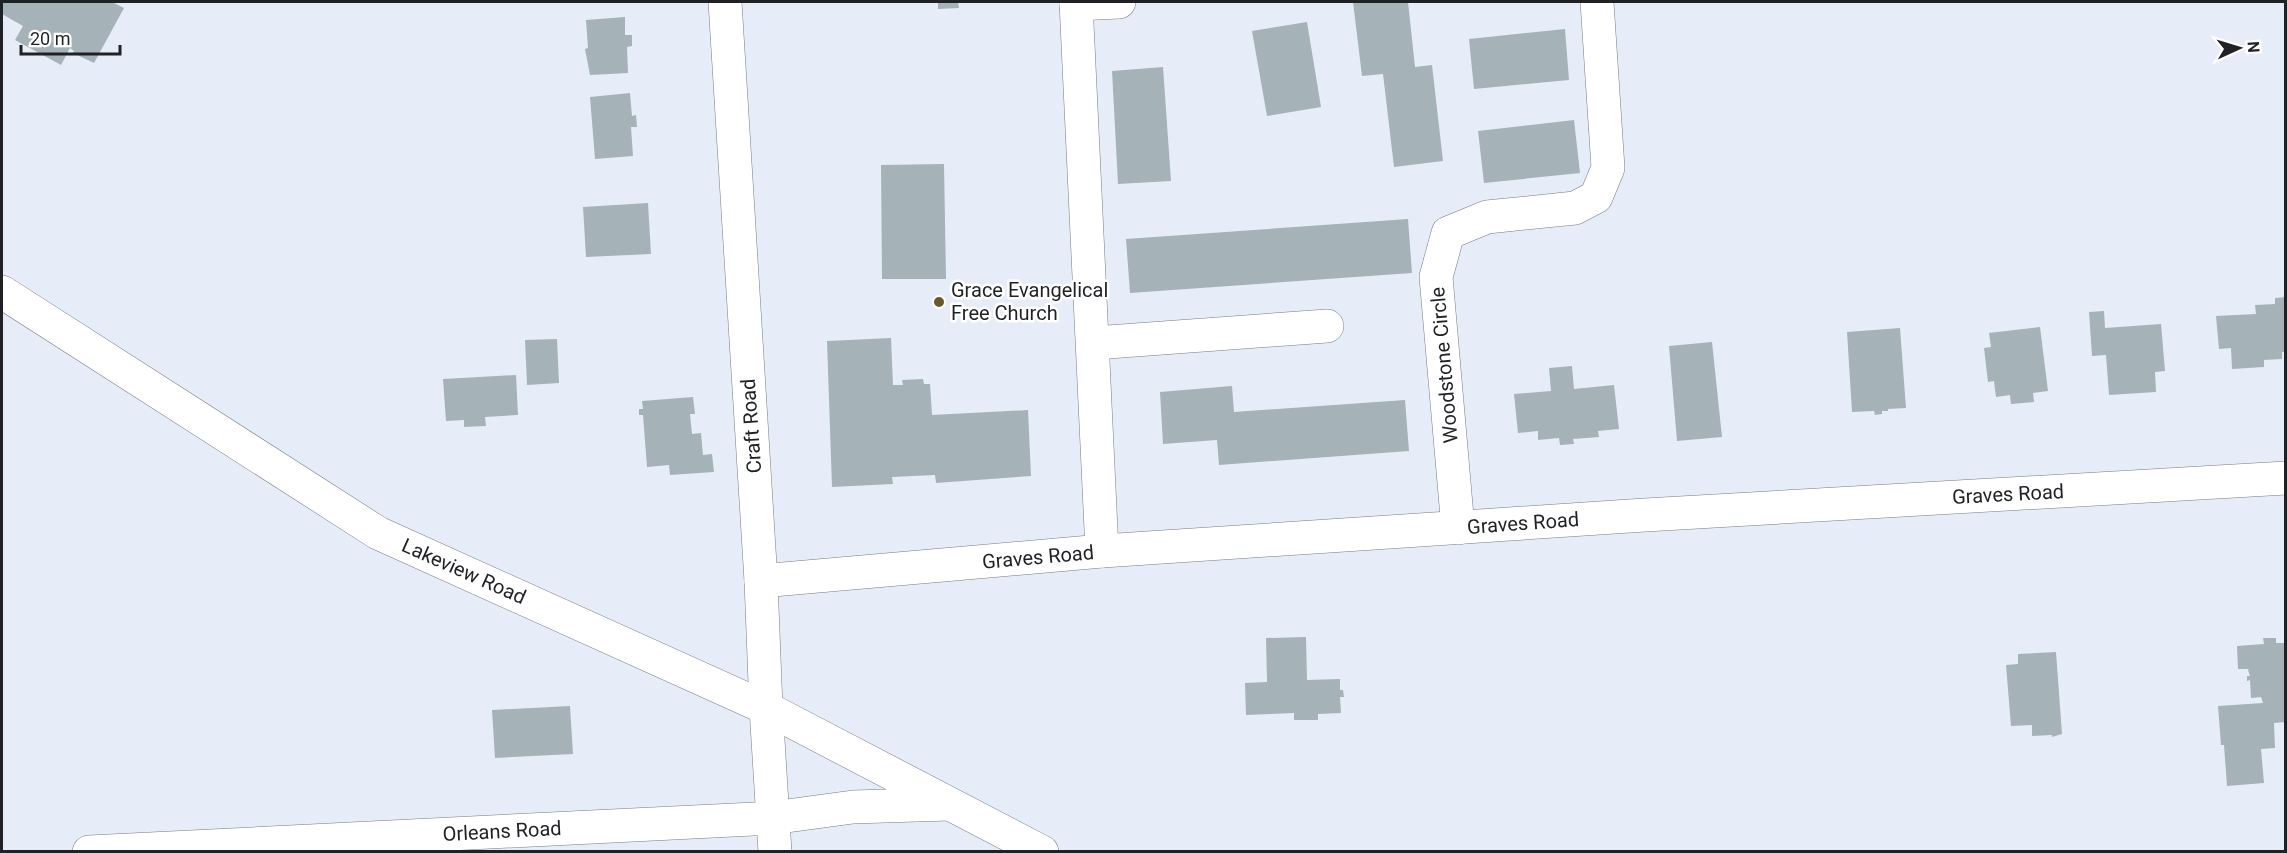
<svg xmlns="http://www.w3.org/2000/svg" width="2287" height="853" font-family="Roboto,sans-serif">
<rect width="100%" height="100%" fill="#e7edf8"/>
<!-- building -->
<g fill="#a5b2b7">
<path d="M2,2H112L124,8L94,63L73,53L74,51L70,48L61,65L15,40L23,26L2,14Z"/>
<path d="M938,2H958L959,8L938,9Z"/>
<path d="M1353,2H1408L1415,67L1432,65L1443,161L1394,167L1383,74L1362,76Z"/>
<path d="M625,17V35H632V46L627,47L628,73L590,75L585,49L588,48L586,20Z"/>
<path d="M1307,22L1321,107L1267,116L1252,31Z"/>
<path d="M1565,29L1569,80L1474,89L1469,39Z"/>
<path d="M1163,67L1171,181L1118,184L1112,71Z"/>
<path d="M630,93L632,116L636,115L637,127H631L633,156L595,159L590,97Z"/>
<path d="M1574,120L1580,173L1484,183L1478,131Z"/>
<path d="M944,164L946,279H882L881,165Z"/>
<path d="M648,203L651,254L586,257L583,207Z"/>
<path d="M1408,219L1412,273L1130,293L1126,239Z"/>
<path d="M2286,297V352H2282V359L2264,360V367L2232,369L2231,348L2219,349L2216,316L2256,314L2255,305L2275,304V298Z"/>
<path d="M2104,311L2105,328L2161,324L2165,371L2155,372L2156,392L2109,395L2106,355L2092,356L2089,312Z"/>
<path d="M2040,327L2048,391L2033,393L2034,402L2011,404L2010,395L1996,397L1994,381L1988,382L1984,348L1991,347L1989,333Z"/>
<path d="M1900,328L1906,408L1888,409V411H1882V414L1875,415L1874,411L1852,412L1847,332Z"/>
<path d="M891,338L893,385H903L902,380L923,379L924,384H930L932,415L1028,410L1031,476L936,483L935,475L892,477L893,484L832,487L827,341Z"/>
<path d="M557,339L559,383L527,385L525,340Z"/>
<path d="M1712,342L1722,437L1677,441L1669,346Z"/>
<path d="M1572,366L1574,389L1614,385L1619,429L1598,431L1599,437L1573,439L1574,444L1560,445L1559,438L1538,440V431L1518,433L1514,394L1551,391L1549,368Z"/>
<path d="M516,375L518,415L485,417L486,426L464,427V420L446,421L443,379Z"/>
<path d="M1232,386L1234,412L1405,400L1409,451L1219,465L1217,440L1163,444L1160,392Z"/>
<path d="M693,397L695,414H690L692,434L701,433L703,455L712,454L714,472L670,475L669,465L647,467L643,415H639V409H643L642,401Z"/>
<path d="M1306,637L1307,680L1340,679V690H1343L1344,697H1340L1341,713L1318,714V720H1294V713L1246,715L1245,683L1267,682L1266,638Z"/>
<path d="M2263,638H2276V643H2286V722L2274,723L2275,748L2261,749L2264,783L2227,786L2224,745H2221L2218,706L2263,703L2261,697L2251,698L2250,680L2247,681V676H2250L2248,670L2249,669H2238L2237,646L2264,644Z"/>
<path d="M2056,652L2062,734L2052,737V735L2032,736V725L2011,726L2006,665L2018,664V654Z"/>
<path d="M570,706L573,754L495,758L492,710Z"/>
</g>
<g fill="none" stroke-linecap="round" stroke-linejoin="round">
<defs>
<g id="minor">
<path d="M725,2L761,581L766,708L775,852"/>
<path d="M1076,2L1102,551"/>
<path d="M1076,4L1119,2"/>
<path d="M2,292L378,533L766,708L1042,852"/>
<path d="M1094,343L1327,326"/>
<path d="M1458,528L1436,277L1448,233L1487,217L1575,208L1596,197L1608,168L1597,2"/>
<path d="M761,581L1102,551L1645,515L2286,478"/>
<path d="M89,852L772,818L853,807L949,804"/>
</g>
</defs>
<!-- minor casing -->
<use href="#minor" stroke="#767b85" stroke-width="34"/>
<!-- minor -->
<use href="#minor" stroke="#fff" stroke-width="33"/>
</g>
<!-- markers -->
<circle fill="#6d5928" stroke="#fff" stroke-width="2" cx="939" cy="302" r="6"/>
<g text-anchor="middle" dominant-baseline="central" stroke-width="5" stroke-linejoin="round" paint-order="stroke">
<!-- poi labels -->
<g font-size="20" fill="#1f2125" stroke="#fff" text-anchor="start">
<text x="951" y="290">Grace Evangelical<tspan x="951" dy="23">Free Church</tspan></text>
</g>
<!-- street labels -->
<g font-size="20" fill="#1f2125" stroke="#fff">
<text transform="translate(1444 365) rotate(-95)">Woodstone Circle</text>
<text transform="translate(751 426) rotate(-94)">Craft Road</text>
<text transform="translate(2008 494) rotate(-3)">Graves Road</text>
<text transform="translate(1523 523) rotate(-4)">Graves Road</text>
<text transform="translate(1038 557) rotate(-5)">Graves Road</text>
<text transform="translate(464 571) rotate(24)">Lakeview Road</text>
<text transform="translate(502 831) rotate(-3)">Orleans Road</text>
</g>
</g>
<!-- border -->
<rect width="2287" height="853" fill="none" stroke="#1f2125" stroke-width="6"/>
<!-- north arrow -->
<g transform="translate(2239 48) rotate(86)" stroke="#ffffff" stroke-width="4.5" paint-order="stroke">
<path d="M0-4.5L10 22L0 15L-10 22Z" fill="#1f2125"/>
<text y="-9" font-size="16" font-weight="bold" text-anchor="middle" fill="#1f2125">N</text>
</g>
<!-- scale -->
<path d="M21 45v9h99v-9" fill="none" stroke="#1f2125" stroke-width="3"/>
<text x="30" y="45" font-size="18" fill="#1f2125" stroke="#ffffff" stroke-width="4.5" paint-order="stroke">20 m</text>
</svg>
